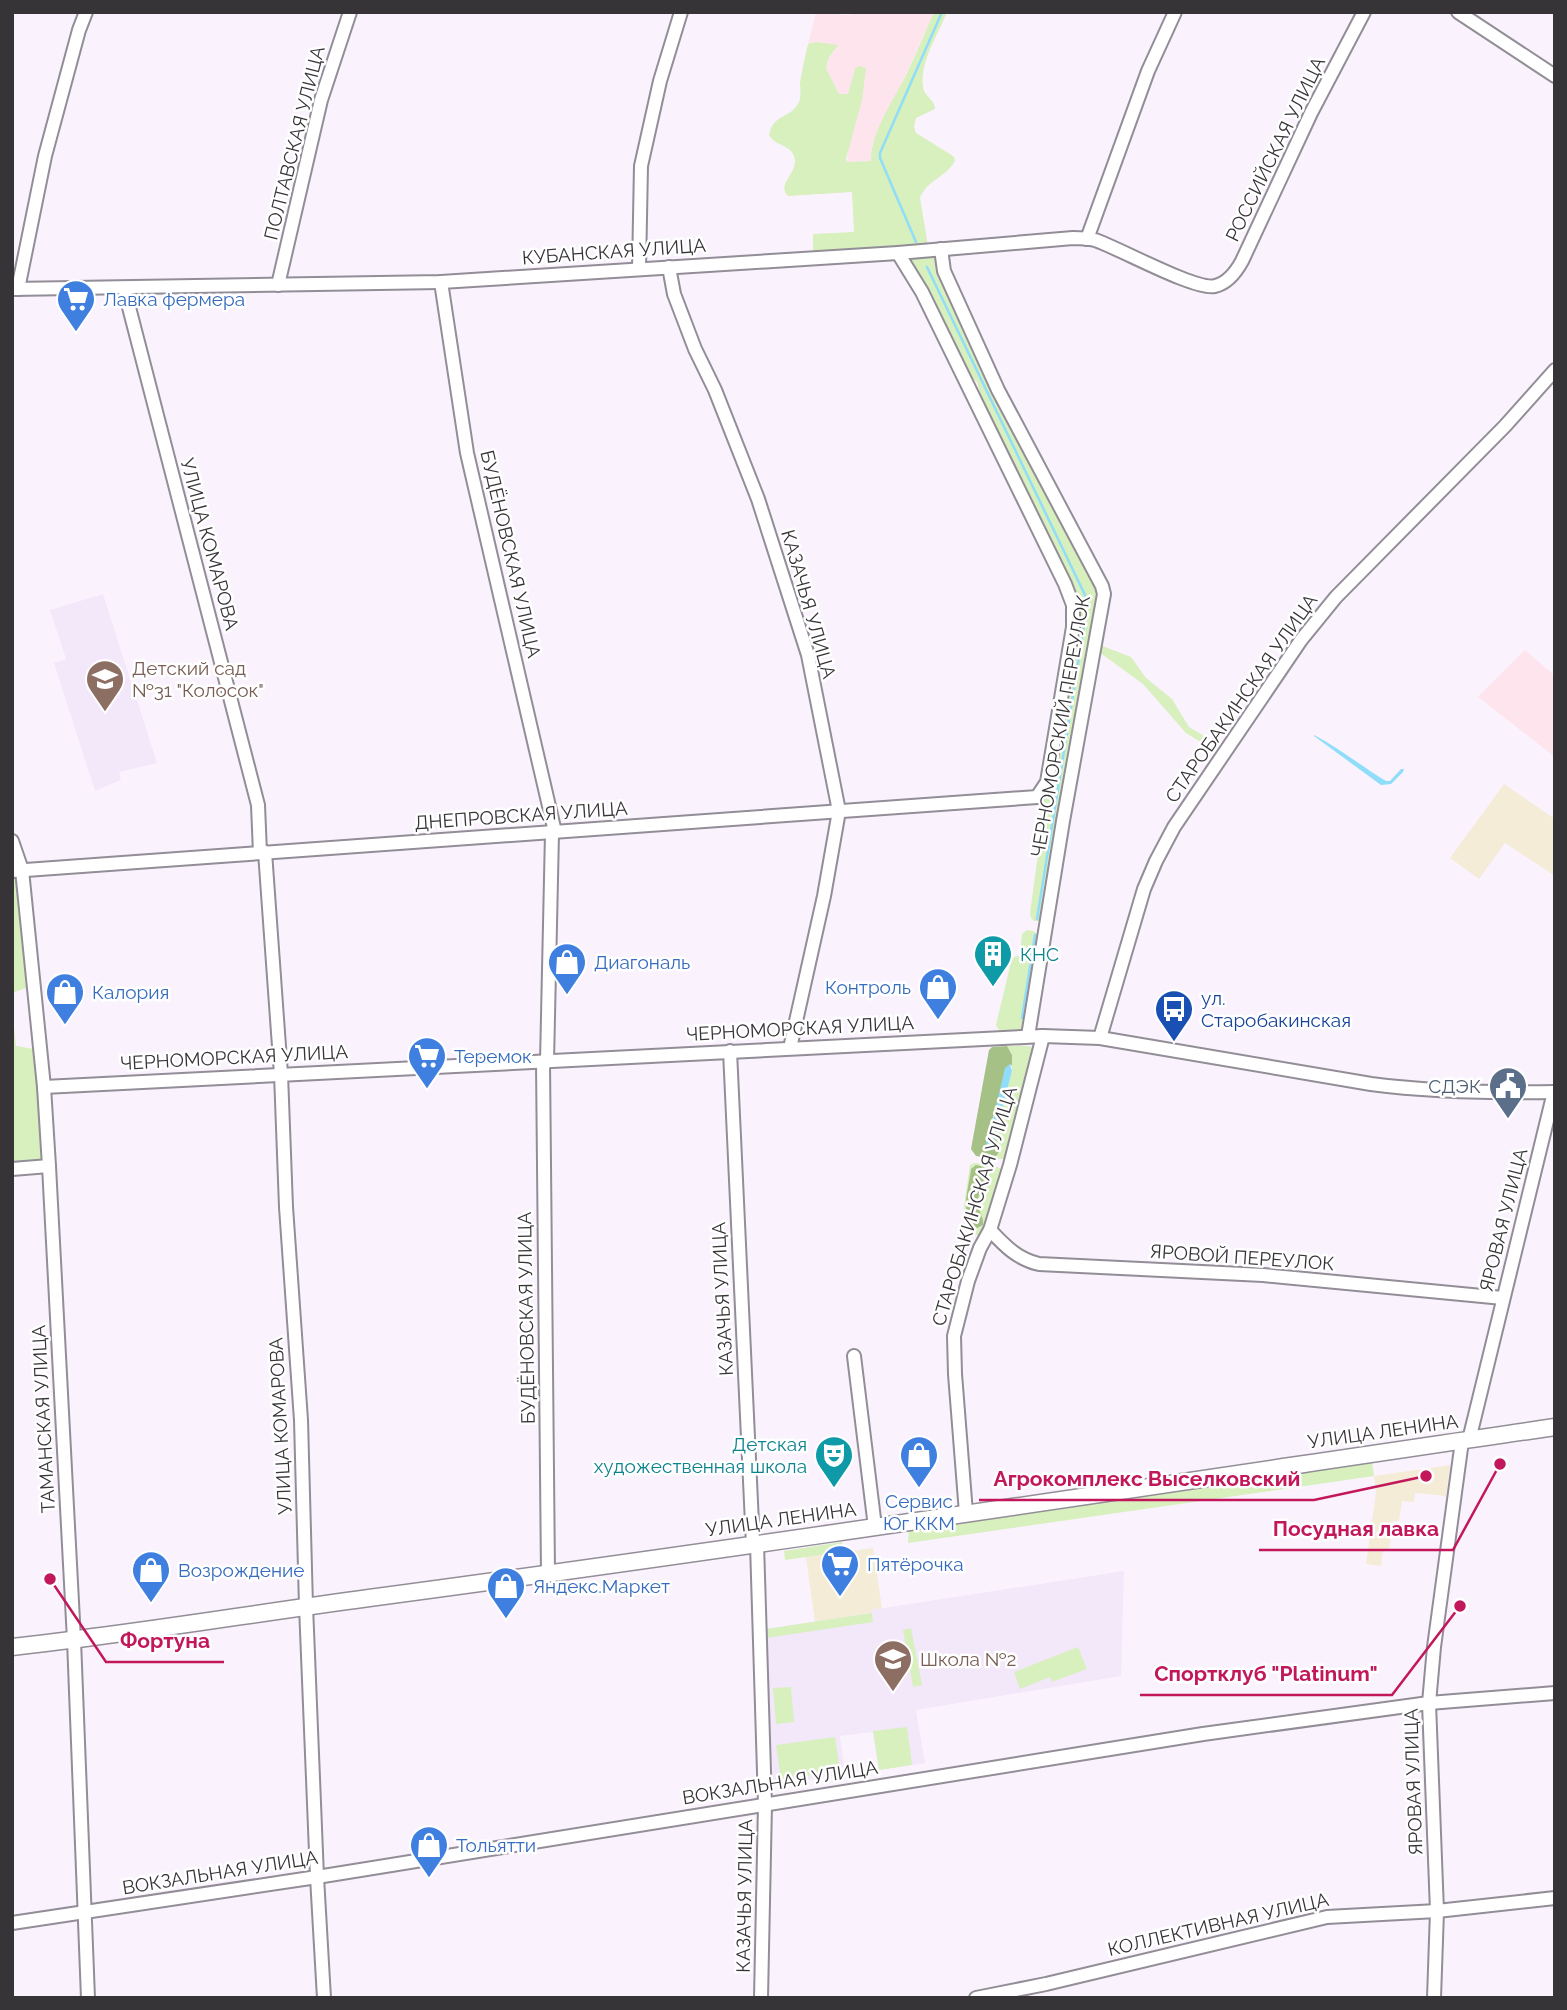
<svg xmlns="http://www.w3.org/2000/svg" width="1567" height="2010" font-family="Raleway,sans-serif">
<rect width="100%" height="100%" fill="#faf3fe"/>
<!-- commercial -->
<g fill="#f4ecd6">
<path d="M1504,784L1555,819V876L1505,843L1479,879L1450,858Z"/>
<path d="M1450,1465L1446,1496L1415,1493L1414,1502L1402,1501L1399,1521H1393L1389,1550H1383L1381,1566L1366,1564L1376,1492L1374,1476Z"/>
<path d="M873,1548L882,1608L872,1610V1613L815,1622L806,1557Z"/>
</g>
<!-- industrial -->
<g fill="#fee4ed">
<path d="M816,12L849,15L855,12H934L904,78L879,129L872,145L871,161L847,162L855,69L848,94H839L826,68L828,59L835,50L816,42L808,44Z"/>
<path d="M1525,650L1555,676V757L1478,697Z"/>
</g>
<!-- built -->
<g fill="#f2e8fa">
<path d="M103,594L157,763L119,772L121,780L95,791L54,663L66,659L50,610Z"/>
<path d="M1124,1571L1121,1676L916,1710L925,1763L879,1770L873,1732L840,1736L845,1774L773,1785L766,1629L871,1613V1610Z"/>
</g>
<!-- green -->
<g fill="#d8efbe">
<path d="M934,12H947C938,35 920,61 923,86C923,96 935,99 935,109L916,118L914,127L916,133L950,154L954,157L955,161C946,177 926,181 920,198L928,246L813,254V234L854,232L852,192L788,196C777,185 795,175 795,161C794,144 775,147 769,135C773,114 789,119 798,104C802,97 800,90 800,83C802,70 805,57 808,44L816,42L838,45L828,59L826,68L839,94H848L855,69L859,66L866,68L862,100L846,159L847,162L871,161C870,135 892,102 904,79C915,57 924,34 934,12Z"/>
<path d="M937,254L1094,581L1099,597L1041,921H1034L1031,918L1030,913L1044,810L1039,802L1077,612L987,417L977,382L964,371L907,257Z"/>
<path d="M1100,645L1131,657L1146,678L1172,699L1189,727L1219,745L1215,751L1186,733L1143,684L1099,652Z"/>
<path d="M12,874H15L26,988L12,993Z"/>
<path d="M1027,930L1033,931L1039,935L1025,1030L1002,1031L998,1029L996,1025L1012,958L1020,955L1022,934Z"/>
<path d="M12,1008L16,1046L34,1049L42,1160L12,1163Z"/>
<path d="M1007,1046H1029L1033,1048L1034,1052L1006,1159H994L999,1146L994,1138L1012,1071V1055Z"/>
<path d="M974,1163L994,1165L1003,1170L983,1232L979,1236L976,1235L963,1218V1213L970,1165Z"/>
<path d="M1372,1462L1374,1476L908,1543L909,1528Z"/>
<path d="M842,1542L843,1552L785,1560L784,1551Z"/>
<path d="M872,1613L873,1622L766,1638V1629Z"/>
<path d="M911,1628L922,1685L913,1687L903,1630Z"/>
<path d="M1078,1647L1087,1669L1052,1682L1050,1677L1020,1689L1014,1672Z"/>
<path d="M791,1687L794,1722L776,1724L773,1688Z"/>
<path d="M907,1727L912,1765L879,1770L873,1731Z"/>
<path d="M835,1737L840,1771L781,1779L776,1745Z"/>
</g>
<!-- forest -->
<g fill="#a6c185">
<path d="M1007,1046L1012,1055V1066L1010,1064L987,1136L993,1144L994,1138L998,1142L999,1152L994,1159L976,1156L971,1149L989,1050L992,1047Z"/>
<path d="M976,1165L984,1167L988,1174C985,1184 977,1193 978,1203C978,1212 984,1216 983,1225L977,1228C958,1216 969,1188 971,1169Z"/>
</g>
<!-- water -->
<g fill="#90ddfa">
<path d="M1314,735C1339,748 1361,766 1386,781H1390L1401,769H1404L1403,772L1391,784L1381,785L1314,736Z"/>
<path d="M1010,1064L1012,1071L993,1144L988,1146L986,1142L987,1136L992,1124L1005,1068Z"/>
</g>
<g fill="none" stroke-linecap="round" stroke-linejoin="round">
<!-- stream -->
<g stroke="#90ddfa" stroke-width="2.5">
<path d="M916,242L880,158V153L942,12"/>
<path d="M927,267L1085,595L1086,614L1037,919"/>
<path d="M1022,1018L1035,935"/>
</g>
<defs>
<g id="minor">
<path d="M1458,12L1555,76"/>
<path d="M1087,239L1148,71L1175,12"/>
<path d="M941,249L944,271L998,390L1102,586L1104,594L1063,821L1028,1036"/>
<path d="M669,267L674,294L695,349L715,390L758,499L808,655L839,811L824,896L790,1048"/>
<path d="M639,269L641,166L660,81L681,12"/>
<path d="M441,282L467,453L555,832"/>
<path d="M278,285L321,100L350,12"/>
<path d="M124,288L258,805L260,853"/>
<path d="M12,289L441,282L898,253L1073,238C1080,238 1087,238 1095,240C1119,248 1196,291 1215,286C1228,283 1236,272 1242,261L1311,113L1364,12"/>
<path d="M18,289L45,156L79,30L86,12"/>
<path d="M12,841L22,870L44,1087L49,1166L74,1640L88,1998"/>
<path d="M265,852L281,1074L286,1207L301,1420L306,1606L317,1877L324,1998"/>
<path d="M12,871L1037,797L1047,782L1073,627V605L1065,584L922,292L898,253"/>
<path d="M1100,1038L1144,889L1156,861L1174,827L1301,640L1336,597L1505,426L1555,370"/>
<path d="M730,1051L753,1545"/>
<path d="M543,1062L548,1574"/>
<path d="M547,1062L552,833"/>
<path d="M44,1087L1043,1036L1100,1038L1371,1084C1432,1092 1493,1093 1555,1092"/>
<path d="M12,1169L49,1166"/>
<path d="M990,1230C1004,1245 1017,1259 1039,1264L1263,1275L1503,1298"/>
<path d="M854,1356L875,1527"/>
<path d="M1469,1440L1554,1092"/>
<path d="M966,1513L955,1374L954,1336L968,1281L980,1248L990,1230L1010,1165L1043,1036"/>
<path d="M757,1544L765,1804L761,1998"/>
<path d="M12,1923L317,1877L1203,1734L1429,1703L1555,1693"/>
<path d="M976,1998L1046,1984L1327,1917L1437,1911L1555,1898"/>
<path d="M1434,1998L1437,1911L1429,1703L1434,1647L1462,1441"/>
</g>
<path id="major" d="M12,1647C132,1634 250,1614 369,1598C765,1545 1160,1485 1555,1427"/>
</defs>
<!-- minor casing -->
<use href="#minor" stroke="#928d96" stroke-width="16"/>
<!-- major casing -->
<use href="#major" stroke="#928d96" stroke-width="19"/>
<!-- minor -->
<use href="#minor" stroke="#fff" stroke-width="12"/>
<!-- major -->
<use href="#major" stroke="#fff" stroke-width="16"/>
</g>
<!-- icons -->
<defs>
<symbol id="supermarket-pin" viewBox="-11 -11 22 30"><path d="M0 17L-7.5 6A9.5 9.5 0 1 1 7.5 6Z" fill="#3f7fe0" stroke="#fff"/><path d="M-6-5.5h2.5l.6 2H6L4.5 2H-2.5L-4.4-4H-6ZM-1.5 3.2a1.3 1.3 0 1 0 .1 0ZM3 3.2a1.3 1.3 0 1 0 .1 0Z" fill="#fff"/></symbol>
<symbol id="school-pin" viewBox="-11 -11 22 30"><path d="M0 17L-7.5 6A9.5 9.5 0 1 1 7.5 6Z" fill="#8d6e63" stroke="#fff"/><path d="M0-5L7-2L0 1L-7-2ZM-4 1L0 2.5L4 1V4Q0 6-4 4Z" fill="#fff"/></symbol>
<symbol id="building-pin" viewBox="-11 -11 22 30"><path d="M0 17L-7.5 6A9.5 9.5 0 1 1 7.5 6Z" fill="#0f9aa8" stroke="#fff"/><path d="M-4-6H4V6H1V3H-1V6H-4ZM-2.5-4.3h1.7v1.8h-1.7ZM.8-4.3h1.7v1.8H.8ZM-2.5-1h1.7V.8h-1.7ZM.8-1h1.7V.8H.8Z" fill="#fff"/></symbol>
<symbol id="shop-pin" viewBox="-11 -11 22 30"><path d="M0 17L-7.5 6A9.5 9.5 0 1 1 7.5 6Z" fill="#3f7fe0" stroke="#fff"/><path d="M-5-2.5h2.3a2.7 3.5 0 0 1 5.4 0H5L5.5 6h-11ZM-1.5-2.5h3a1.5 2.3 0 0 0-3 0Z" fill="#fff"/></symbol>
<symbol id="bus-pin" viewBox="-11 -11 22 30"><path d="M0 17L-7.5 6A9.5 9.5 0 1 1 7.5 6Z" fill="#1a4fb4" stroke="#fff"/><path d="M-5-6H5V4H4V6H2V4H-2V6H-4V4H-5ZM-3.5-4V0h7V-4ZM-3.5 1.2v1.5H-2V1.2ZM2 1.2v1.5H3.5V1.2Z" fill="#fff"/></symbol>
<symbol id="civic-pin" viewBox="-11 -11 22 30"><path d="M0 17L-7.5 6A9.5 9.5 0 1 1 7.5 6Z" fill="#5c6f8a" stroke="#fff"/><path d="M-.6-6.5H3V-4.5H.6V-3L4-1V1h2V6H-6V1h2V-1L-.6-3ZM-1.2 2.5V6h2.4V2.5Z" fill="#fff"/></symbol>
<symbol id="theatre-pin" viewBox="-11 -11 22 30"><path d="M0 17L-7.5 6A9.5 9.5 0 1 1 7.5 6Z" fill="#0f9aa8" stroke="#fff"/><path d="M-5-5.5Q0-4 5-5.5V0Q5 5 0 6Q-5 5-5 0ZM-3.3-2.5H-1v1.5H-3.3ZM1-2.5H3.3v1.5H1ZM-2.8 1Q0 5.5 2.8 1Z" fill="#fff"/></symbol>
</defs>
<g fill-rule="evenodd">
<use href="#supermarket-pin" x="54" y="277" width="44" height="60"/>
<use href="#school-pin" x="83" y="657" width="44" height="60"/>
<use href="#building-pin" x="971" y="932" width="44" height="60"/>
<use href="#shop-pin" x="545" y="940" width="44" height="60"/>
<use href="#shop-pin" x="916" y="965" width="44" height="60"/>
<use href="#shop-pin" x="43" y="970" width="44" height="60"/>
<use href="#bus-pin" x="1152" y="987" width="44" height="60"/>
<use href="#supermarket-pin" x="405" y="1034" width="44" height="60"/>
<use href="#civic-pin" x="1486" y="1064" width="44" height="60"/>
<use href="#theatre-pin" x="812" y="1433" width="44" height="60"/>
<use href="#shop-pin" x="897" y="1433" width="44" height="60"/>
<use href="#supermarket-pin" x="818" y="1542" width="44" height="60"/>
<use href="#shop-pin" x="129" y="1548" width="44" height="60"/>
<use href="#shop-pin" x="484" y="1564" width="44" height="60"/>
<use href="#school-pin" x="871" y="1637" width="44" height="60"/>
<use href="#shop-pin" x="407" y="1823" width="44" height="60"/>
</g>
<g text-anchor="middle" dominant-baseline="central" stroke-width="5" stroke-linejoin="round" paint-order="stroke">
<!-- street labels -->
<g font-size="19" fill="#373438" stroke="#fff">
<text transform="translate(294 143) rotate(-76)">ПОЛТАВСКАЯ УЛИЦА</text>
<text transform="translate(1275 149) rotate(-64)">РОССИЙСКАЯ УЛИЦА</text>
<text transform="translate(614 251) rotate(-4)">КУБАНСКАЯ УЛИЦА</text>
<text transform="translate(210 544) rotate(75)">УЛИЦА КОМАРОВА</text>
<text transform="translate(511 554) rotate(77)">БУДЁНОВСКАЯ УЛИЦА</text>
<text transform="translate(809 604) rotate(74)">КАЗАЧЬЯ УЛИЦА</text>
<text transform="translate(1241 698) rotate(-55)">СТАРОБАКИНСКАЯ УЛИЦА</text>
<text transform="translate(1060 726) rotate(-80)">ЧЕРНОМОРСКИЙ ПЕРЕУЛОК</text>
<text transform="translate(521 815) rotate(-4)">ДНЕПРОВСКАЯ УЛИЦА</text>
<text transform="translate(800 1028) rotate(-3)">ЧЕРНОМОРСКАЯ УЛИЦА</text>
<text transform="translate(234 1057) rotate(-3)">ЧЕРНОМОРСКАЯ УЛИЦА</text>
<text transform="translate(974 1206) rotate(-73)">СТАРОБАКИНСКАЯ УЛИЦА</text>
<text transform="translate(1503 1220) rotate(-76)">ЯРОВАЯ УЛИЦА</text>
<text transform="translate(1242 1257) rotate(4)">ЯРОВОЙ ПЕРЕУЛОК</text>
<text transform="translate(722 1299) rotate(-93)">КАЗАЧЬЯ УЛИЦА</text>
<text transform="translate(526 1318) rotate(-91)">БУДЁНОВСКАЯ УЛИЦА</text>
<text transform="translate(43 1419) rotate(-93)">ТАМАНСКАЯ УЛИЦА</text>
<text transform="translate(280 1426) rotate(-93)">УЛИЦА КОМАРОВА</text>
<text transform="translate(1383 1431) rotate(-8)">УЛИЦА ЛЕНИНА</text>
<text transform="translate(781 1519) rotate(-8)">УЛИЦА ЛЕНИНА</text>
<text transform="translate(780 1782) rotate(-9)">ВОКЗАЛЬНАЯ УЛИЦА</text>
<text transform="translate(1413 1782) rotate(-92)">ЯРОВАЯ УЛИЦА</text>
<text transform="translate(220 1872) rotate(-9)">ВОКЗАЛЬНАЯ УЛИЦА</text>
<text transform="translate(744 1896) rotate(-89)">КАЗАЧЬЯ УЛИЦА</text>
<text transform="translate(1218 1924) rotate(-13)">КОЛЛЕКТИВНАЯ УЛИЦА</text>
</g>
<!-- shop labels -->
<g font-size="19" fill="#366cbe" stroke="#fff" text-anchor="start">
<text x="103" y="299">Лавка фермера</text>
<text x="594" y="962">Диагональ</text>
<text x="911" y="987" text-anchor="end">Контроль</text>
<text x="92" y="992">Калория</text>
<text x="454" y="1056">Теремок</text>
<text x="919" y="1501" text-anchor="middle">Сервис<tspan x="919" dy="22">Юг ККМ</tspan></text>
<text x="867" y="1564">Пятёрочка</text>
<text x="178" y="1570">Возрождение</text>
<text x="533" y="1586">Яндекс.Маркет</text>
<text x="456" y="1845">Тольятти</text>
</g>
<!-- education labels -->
<g font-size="19" fill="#785e54" stroke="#fff" text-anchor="start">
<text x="132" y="668">Детский сад<tspan x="132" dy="22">№31 "Колосок"</tspan></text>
<text x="920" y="1659">Школа №2</text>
</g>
<!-- culture labels -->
<g font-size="19" fill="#0d838f" stroke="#fff" text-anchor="start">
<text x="1020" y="954">КНС</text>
<text x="807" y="1444" text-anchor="end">Детская<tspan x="807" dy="22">художественная школа</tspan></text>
</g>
<!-- transit labels -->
<g font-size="19" fill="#164399" stroke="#fff" text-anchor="start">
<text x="1201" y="998">ул.<tspan x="1201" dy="22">Старобакинская</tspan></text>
</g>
<!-- service labels -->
<g font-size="19" fill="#4e5e75" stroke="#fff" text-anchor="end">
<text x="1481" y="1086">СДЭК</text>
</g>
</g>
<!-- callouts -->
<path fill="none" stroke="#c2185b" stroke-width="2.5" d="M1426 1476L1314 1500H979M1500 1464L1453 1550H1259M50 1579L106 1662H224M1460 1606L1392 1695H1140"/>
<g fill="#c2185b" stroke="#fff" stroke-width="2.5">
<circle cx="1426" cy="1476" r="7"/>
<circle cx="1500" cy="1464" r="7"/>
<circle cx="50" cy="1579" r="7"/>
<circle cx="1460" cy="1606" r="7"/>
</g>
<g font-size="21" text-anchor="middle" font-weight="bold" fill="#c2185b" stroke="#fff" stroke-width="5" stroke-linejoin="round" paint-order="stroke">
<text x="1147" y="1486">Агрокомплекс Выселковский</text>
<text x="1356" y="1536">Посудная лавка</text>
<text x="165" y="1648">Фортуна</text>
<text x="1266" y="1681">Спортклуб "Platinum"</text>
</g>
<!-- border -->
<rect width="1567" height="2010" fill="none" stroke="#373438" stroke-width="28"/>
</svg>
